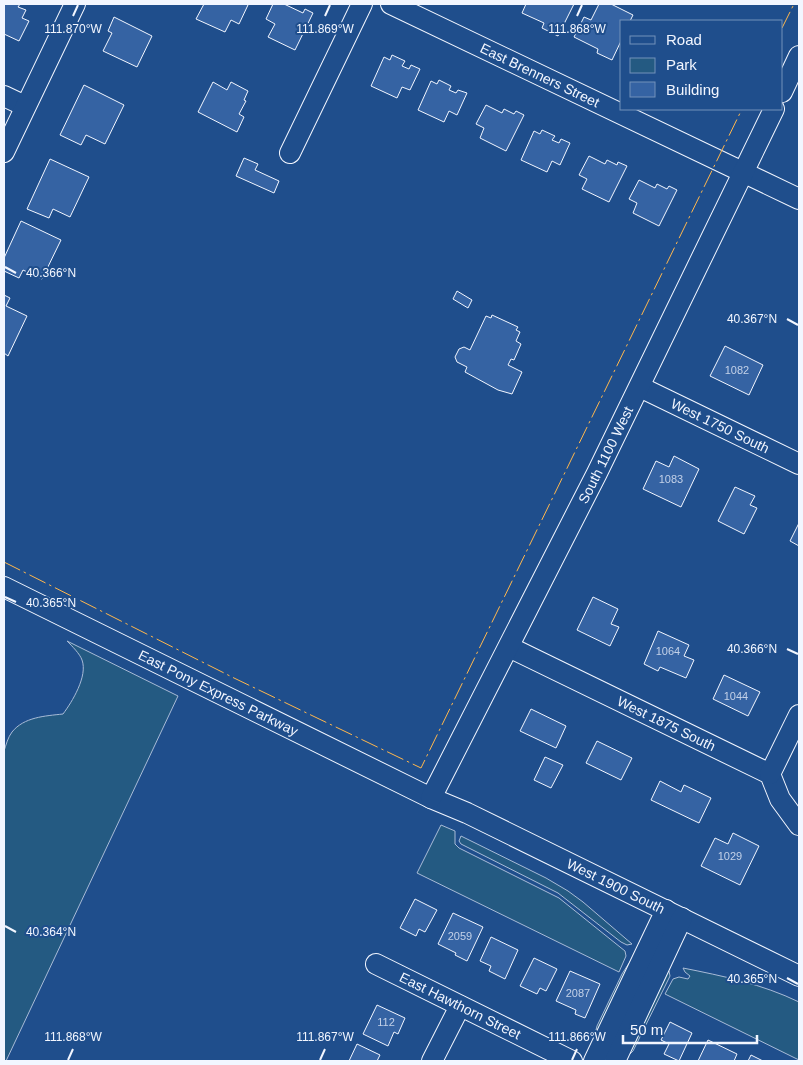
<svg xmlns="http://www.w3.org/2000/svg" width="803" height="1065" font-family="Arial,sans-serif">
<rect width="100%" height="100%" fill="#1f4e8c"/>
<!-- green -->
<g fill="#245a82" stroke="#a8bbd7">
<path d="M67,641L178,696L6,1061H4V751C6,745 8,737 12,732C24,717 45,716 63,714C72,702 88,676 82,660C80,654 72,646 67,641Z"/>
<path d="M441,825L455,831V844L459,848L559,898L620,947L625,951L626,956L619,972L417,873Z"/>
<path d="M461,836L546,878L568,891L583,902L632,944L627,945L621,942L558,893L461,844L459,841Z"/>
<path d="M633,957L596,1039L595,1034L597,1026L622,974Z"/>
<path d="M683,968C723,976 762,984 799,1002V1060L665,994L673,979L679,977L688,979L690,976L685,972Z"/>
<path d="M669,971L670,976L633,1051L627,1057L667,973Z"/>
</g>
<!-- building -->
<g fill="#3563a3" stroke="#f2f6ff">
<path d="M4,4H20L18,7L26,10L22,18L29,21L19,41L4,34Z"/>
<path d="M204,4H246L248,5L239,24L231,20L225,32L196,19Z"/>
<path d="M273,4H284L303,13L305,9L313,13L295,50L268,37L275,24L266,19Z"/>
<path d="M526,4H574L558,36L542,28L544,23L522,13Z"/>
<path d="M599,4H611L633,15L630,21H622V39L612,60L597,53L598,49L574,37L584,17L591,20Z"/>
<path d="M114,17L152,36L137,67L103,51L112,33L108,31Z"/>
<path d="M392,55L405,61L402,66L409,69L411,65L420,69L410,90L402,87L397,98L371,86L384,57L390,60Z"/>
<path d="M439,80L451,86L449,90L456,93L458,90L467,93L457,115L449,111L444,122L418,110L431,81L437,84Z"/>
<path d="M213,82L227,90L231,82L248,91L244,100L246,101L239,114L244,117L237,132L198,112Z"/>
<path d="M84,85L124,105L105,144L86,135L81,145L60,135Z"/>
<path d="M486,105L502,113L504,109L514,114L516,111L524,115L506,151L480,138L484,128L476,124Z"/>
<path d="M542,130L555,136L552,140L559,143L561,139L570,143L560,165L552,161L547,172L521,160L534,131L540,134Z"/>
<path d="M589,156L605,164L607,160L617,165L618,162L627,166L609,202L582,189L587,179L579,175Z"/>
<path d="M244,158L258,164L255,170L279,181L274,193L236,176Z"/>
<path d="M50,159L89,177L70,217L53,209L49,218L27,209Z"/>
<path d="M639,180L655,188L657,184L667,189L669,186L677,190L659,226L633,213L637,203L629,199Z"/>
<path d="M21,221L61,240L42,279L23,270L19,278L4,271V258Z"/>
<path d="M457,291L472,300L468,308L453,299Z"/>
<path d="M4,295L10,298L6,306L27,316L8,356L4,353Z"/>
<path d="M492,315L518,327L516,330L520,332L516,341L521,344L514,360L511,359L508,365L522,372L512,394L498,390L465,372L467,367L457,362L455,357L459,349L464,347L470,350L486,316L491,318Z"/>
<path d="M725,346L763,365L749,395L710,376Z"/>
<path d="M674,456L699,469L681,507L643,489L656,461L669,467Z"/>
<path d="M735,487L755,496L750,505L757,508L744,534L718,521Z"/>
<path d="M799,523V546L790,541Z"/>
<path d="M593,597L618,609L611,624L619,627L610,646L577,630Z"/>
<path d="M658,631L689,645L684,656L694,660L686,678L660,667L658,671L644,664Z"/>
<path d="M724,675L760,692L748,716L713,699Z"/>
<path d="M531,709L566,726L556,748L520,731Z"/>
<path d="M597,741L632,758L621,780L586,763Z"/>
<path d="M545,757L563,765L551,788L534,780Z"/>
<path d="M660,781L681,792L684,785L711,798L699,823L651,800Z"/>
<path d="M733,833L759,846L740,885L701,866L715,838L728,844Z"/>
<path d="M415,899L437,910L425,932L419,929L416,936L400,928Z"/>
<path d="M453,913L483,927L467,961L455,955L456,953L438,944Z"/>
<path d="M491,937L518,950L505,979L489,971L491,966L480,961Z"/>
<path d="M534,958L557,969L546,991L540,988L537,994L520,986Z"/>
<path d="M570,971L600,984L585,1018L575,1014L576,1010L556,1001Z"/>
<path d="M377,1005L405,1018L398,1034L394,1032L388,1046L363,1034Z"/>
<path d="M670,1022L692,1033L679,1061L664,1054L669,1044L661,1040Z"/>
<path d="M708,1040L737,1054L734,1061H698Z"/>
<path d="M357,1044L380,1055L377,1061H349Z"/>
<path d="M751,1055L763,1061H748Z"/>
</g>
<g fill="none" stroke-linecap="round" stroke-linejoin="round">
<defs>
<g id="minor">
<path id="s1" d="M391,4L799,199"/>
<path d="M782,92L799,56"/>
<path d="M4,96L25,106"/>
<path d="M4,152L75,4"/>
<path d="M290,153L362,4"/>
<path id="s2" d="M640,387L799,464"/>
<path id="s3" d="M4,587L431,798L467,813L799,976"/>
<path id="s4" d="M509,647L770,774L780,799L799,825"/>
<path d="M770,774L799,715"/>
<path id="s5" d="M431,798L597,473L774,109"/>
<path id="s6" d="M376,964L572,1061"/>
<path d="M432,1061L460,1006"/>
<path d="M594,1061L666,910"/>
<path d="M615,1061L682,918"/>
</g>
</defs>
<!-- minor casing -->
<use href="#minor" stroke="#f2f6ff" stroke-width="22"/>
<!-- minor -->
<use href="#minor" stroke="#1f4e8c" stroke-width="20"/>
<!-- power -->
<g stroke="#ffb74d" stroke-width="1" stroke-dasharray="18 4 2.5 4" stroke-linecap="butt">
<path d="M782,28L794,4"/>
<path d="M4,562L234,678L421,768L742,109"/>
</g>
</g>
<!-- ticks -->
<path fill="none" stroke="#f2f6ff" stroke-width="2" d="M73,16L78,5M325,16L330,5M577,16L582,5M5,267L16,273M787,319L798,325M5,597L16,602M787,649L798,654M5,926L16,932M787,978L798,984M68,1060L73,1049M320,1060L325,1049M572,1060L577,1049"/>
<g text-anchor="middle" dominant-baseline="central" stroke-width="4" stroke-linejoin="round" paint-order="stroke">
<!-- number labels -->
<g font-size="11" fill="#c3d1e8">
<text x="737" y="370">1082</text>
<text x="671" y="479">1083</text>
<text x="668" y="651">1064</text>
<text x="736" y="696">1044</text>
<text x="730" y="856">1029</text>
<text x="460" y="936">2059</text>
<text x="578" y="993">2087</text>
<text x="386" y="1022">112</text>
</g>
<!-- street labels -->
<g font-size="14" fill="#f2f6ff" stroke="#1f4e8c">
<text stroke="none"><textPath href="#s1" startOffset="165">East Brenners Street</textPath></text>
<text stroke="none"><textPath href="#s2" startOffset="89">West 1750 South</textPath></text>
<text stroke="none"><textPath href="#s5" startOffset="385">South 1100 West</textPath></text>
<text stroke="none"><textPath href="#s3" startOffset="239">East Pony Express Parkway</textPath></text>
<text stroke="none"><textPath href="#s4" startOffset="175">West 1875 South</textPath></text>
<text stroke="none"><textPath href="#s3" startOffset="681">West 1900 South</textPath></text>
<text stroke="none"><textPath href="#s6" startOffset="94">East Hawthorn Street</textPath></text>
</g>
</g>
<g font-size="12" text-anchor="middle" fill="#f2f6ff" stroke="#1f4e8c" stroke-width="4" stroke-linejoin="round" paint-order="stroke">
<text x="73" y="33">111.870°W</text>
<text x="325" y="33">111.869°W</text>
<text x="577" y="33">111.868°W</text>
<text x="51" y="277">40.366°N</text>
<text x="752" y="323">40.367°N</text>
<text x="51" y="607">40.365°N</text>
<text x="752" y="653">40.366°N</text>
<text x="51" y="936">40.364°N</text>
<text x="752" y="983">40.365°N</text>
<text x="73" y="1041">111.868°W</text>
<text x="325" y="1041">111.867°W</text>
<text x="577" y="1041">111.866°W</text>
</g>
<!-- border -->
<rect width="803" height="1065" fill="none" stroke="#f2f6ff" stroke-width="10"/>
<!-- legend -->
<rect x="620" y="20" width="162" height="90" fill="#1f4e8c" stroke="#7391ba"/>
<rect x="630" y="36" width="25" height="8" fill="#1f4e8c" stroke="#7391ba"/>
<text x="666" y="45" font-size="15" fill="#f2f6ff">Road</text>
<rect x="630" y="58" width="25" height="15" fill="#245a82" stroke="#7391ba"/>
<text x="666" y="70" font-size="15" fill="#f2f6ff">Park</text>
<rect x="630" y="82" width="25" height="15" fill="#3563a3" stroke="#7391ba"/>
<text x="666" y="95" font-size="15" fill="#f2f6ff">Building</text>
<!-- scale -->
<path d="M623 1035v8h134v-8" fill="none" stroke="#f2f6ff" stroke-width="2.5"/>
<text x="630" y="1035" font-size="15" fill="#f2f6ff" stroke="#1f4e8c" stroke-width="4" paint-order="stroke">50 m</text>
</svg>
